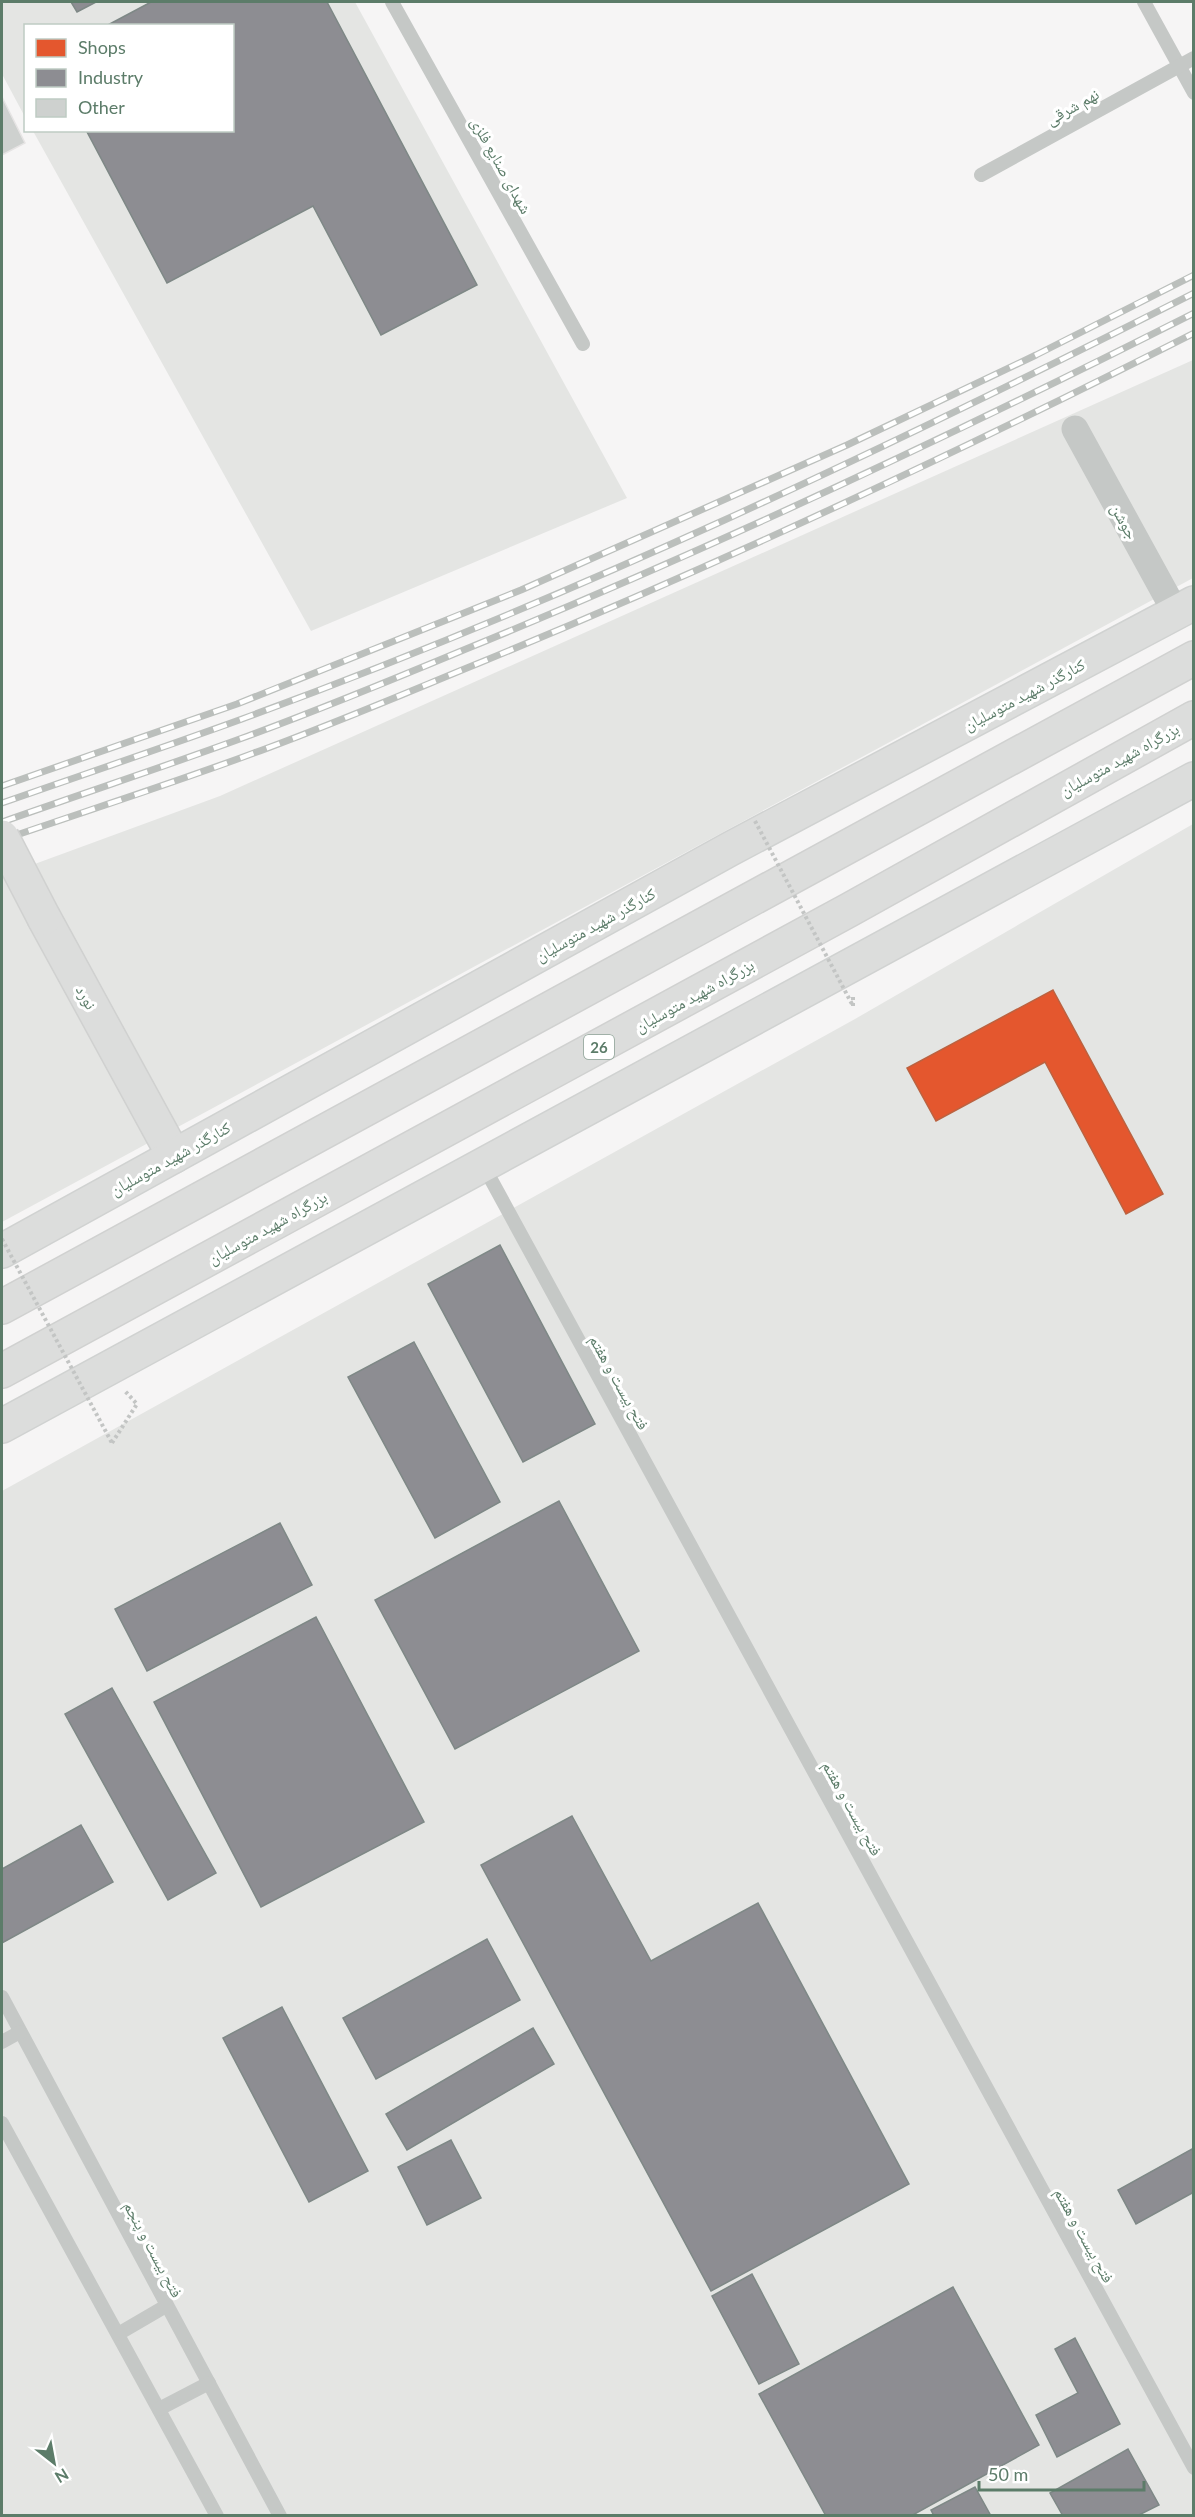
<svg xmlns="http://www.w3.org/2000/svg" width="1195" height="2517" font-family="Lato,'Noto Naskh Arabic',sans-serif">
<rect width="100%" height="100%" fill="#f6f5f5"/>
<!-- built -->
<g fill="#e4e5e3">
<path d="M2,2H355L627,498L311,631L33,131L232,130V26H26L25,117L2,74Z"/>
<path d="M1193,360V578L2,1222V876L220,796Z"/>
<path d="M1193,824V2515H2V1491L855,1019Z"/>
</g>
<!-- shops -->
<path fill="#e4572e" stroke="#bb6240" stroke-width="1.5" d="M1053,990L1163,1194L1126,1214L1045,1062L936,1121L907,1068Z"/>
<!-- industry -->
<g fill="#8d8d92" stroke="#7e8886" stroke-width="1.5">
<path d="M71,2H96L77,12Z"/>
<path d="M151,2H327L477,285L381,335L313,206L167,283L86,130H232V26H106Z"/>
<path d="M500,1245L595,1424L523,1462L428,1284Z"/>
<path d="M414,1342L500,1502L435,1538L348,1377Z"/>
<path d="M559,1501L639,1651L455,1749L375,1600Z"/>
<path d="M280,1523L312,1585L147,1671L115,1609Z"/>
<path d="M316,1617L424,1822L261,1907L154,1702Z"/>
<path d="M112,1688L216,1873L168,1900L65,1714Z"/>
<path d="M572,1816L651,1961L758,1903L909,2184L711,2291L481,1865Z"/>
<path d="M81,1825L113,1882L2,1943V1869Z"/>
<path d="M487,1939L520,2000L376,2079L343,2018Z"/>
<path d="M282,2007L368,2171L309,2202L223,2038Z"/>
<path d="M533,2028L554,2064L407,2150L386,2114Z"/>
<path d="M451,2140L481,2198L427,2225L398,2167Z"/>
<path d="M1192,2149L1194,2153V2192L1136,2224L1118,2190Z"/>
<path d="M752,2274L799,2364L759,2384L712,2296Z"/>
<path d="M953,2287L1039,2445L911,2516H826L759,2394Z"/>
<path d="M1075,2338L1120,2424L1057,2457L1036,2415L1078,2393L1055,2349Z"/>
<path d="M1128,2449L1159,2505L1137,2516H1063L1050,2493Z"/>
<path d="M975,2487L991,2516H934L931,2510Z"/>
</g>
<!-- building -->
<path fill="#ced1cf" stroke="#e6e4e4" stroke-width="1.5" d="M2,97L25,143L2,155Z"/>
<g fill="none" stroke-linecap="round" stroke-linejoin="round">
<defs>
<path id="secondary" d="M44,918L174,1156"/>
<g id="primary">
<path d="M2,1251L730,849L1194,603"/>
<path d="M2,1426L1194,779"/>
</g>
<g id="highway">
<path d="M2,1307L1194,658"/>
<path d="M2,1371L849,910L1194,718"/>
</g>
</defs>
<!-- secondary casing -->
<use href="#secondary" stroke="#d0d1d0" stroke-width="36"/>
<!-- primary casing -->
<use href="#primary" stroke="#d0d2d1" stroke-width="36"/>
<!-- highway casing -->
<use href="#highway" stroke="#d0d1d0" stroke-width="36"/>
<!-- path -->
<g stroke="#c3c5c4" stroke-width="4" stroke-dasharray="3 3" stroke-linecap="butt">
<path d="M853,1006V995"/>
<path d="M112,1443L137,1404L124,1390"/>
</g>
<!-- lane -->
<g stroke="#c5c8c6" stroke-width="14">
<path d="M392,2L583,344"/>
<path d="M1144,2L1194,93"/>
<path d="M981,175L1194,58"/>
<path d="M483,1165L1194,2468"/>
<path d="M2,1997L280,2516"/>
<path d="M2,2042L20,2032"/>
<path d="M2,2123L217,2516"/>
<path d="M118,2334L166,2306"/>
<path d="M159,2409L209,2383"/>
</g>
<!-- street -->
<path stroke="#c5c8c6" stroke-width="27" d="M1075,429L1176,613"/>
<!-- secondary -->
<use href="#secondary" stroke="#dcdddc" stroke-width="33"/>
<!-- primary -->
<use href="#primary" stroke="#dcdddc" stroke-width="33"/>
<!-- highway -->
<use href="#highway" stroke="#dcdddc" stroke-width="33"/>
<defs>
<g id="rail">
<path d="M2,786L237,704L521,590L847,445L1036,355L1194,275"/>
<path d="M2,803C82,775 162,748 242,719C568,600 884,450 1194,293"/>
<path d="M2,822C84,793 166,766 248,736C321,709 394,679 466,649C713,548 955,434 1194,313"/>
<path d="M2,840C86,811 170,784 254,753C331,725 408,692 484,661C725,562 961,451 1194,333"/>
</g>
</defs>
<!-- rail casing -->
<use href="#rail" stroke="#bbbfbc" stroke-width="7"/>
<!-- rail -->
<use href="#rail" stroke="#fff" stroke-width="4.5" stroke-dasharray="14" stroke-linecap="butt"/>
<defs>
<path id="secondary-bridge" d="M2,837L44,918"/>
</defs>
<!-- secondary-bridge casing -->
<use href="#secondary-bridge" stroke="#d0d1d0" stroke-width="36" stroke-linecap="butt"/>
<!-- path-bridge -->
<g stroke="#c3c5c4" stroke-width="4" stroke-dasharray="3 3" stroke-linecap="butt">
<path d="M755,821L853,1006"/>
<path d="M2,1239L112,1443"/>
</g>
<!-- secondary-bridge -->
<use href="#secondary-bridge" stroke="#dcdddc" stroke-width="33"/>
</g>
<g text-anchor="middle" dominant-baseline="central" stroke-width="6" stroke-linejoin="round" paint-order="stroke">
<!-- shield labels -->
<rect fill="#fff" stroke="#8da396" stroke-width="1.5" x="584" y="1035" width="30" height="24" rx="4.5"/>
<g font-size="15" font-weight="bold" fill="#5c7c69">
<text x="599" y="1047">26</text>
</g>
<!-- street labels -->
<g font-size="16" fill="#5c7c69" stroke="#fff">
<text transform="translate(1072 106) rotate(-29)">نهم شرقی</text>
<text transform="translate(502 165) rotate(61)">شهدای صنایع فلزی</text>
<text transform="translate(1125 521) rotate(61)">جوشن</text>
<text transform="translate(1024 694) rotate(-28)">کنارگذر شهید متوسلیان</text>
<text transform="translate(1119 759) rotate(-29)">بزرگراه شهید متوسلیان</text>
<text transform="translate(595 924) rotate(-29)">کنارگذر شهید متوسلیان</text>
<text transform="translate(694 995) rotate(-29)">بزرگراه شهید متوسلیان</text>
<text transform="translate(87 997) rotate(61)">نورد</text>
<text transform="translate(170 1158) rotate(-29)">کنارگذر شهید متوسلیان</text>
<text transform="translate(267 1227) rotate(-29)">بزرگراه شهید متوسلیان</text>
<text transform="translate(620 1382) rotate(61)">فتح بیست و هفتم</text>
<text transform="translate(853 1808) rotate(61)">فتح بیست و هفتم</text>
<text transform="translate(1085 2235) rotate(61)">فتح بیست و هفتم</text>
<text transform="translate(154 2249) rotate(62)">فتح بیست و پنجم</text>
</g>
</g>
<!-- border -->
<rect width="1195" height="2517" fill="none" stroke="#5c7c69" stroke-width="6"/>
<!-- legend -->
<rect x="24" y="24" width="210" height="108" fill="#ffffff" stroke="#becbc3" stroke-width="1.5"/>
<rect x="36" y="39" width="30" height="18" fill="#e4572e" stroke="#becbc3" stroke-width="1.5"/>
<text x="78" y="54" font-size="18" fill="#5c7c69">Shops</text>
<rect x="36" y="69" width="30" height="18" fill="#8d8d92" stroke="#becbc3" stroke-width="1.5"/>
<text x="78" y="84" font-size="18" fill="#5c7c69">Industry</text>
<rect x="36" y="99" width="30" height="18" fill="#ced1cf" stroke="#becbc3" stroke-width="1.5"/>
<text x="78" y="114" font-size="18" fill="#5c7c69">Other</text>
<!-- north arrow -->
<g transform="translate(54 2463) rotate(149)" stroke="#ffffff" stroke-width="4.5" paint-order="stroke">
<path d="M0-4.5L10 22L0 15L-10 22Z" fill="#5c7c69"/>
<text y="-9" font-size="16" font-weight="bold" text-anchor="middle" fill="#5c7c69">N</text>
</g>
<!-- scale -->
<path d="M979 2481v9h165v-9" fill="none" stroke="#5c7c69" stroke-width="3"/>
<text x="988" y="2481" font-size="18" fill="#5c7c69" stroke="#ffffff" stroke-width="4.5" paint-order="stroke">50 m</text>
</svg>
